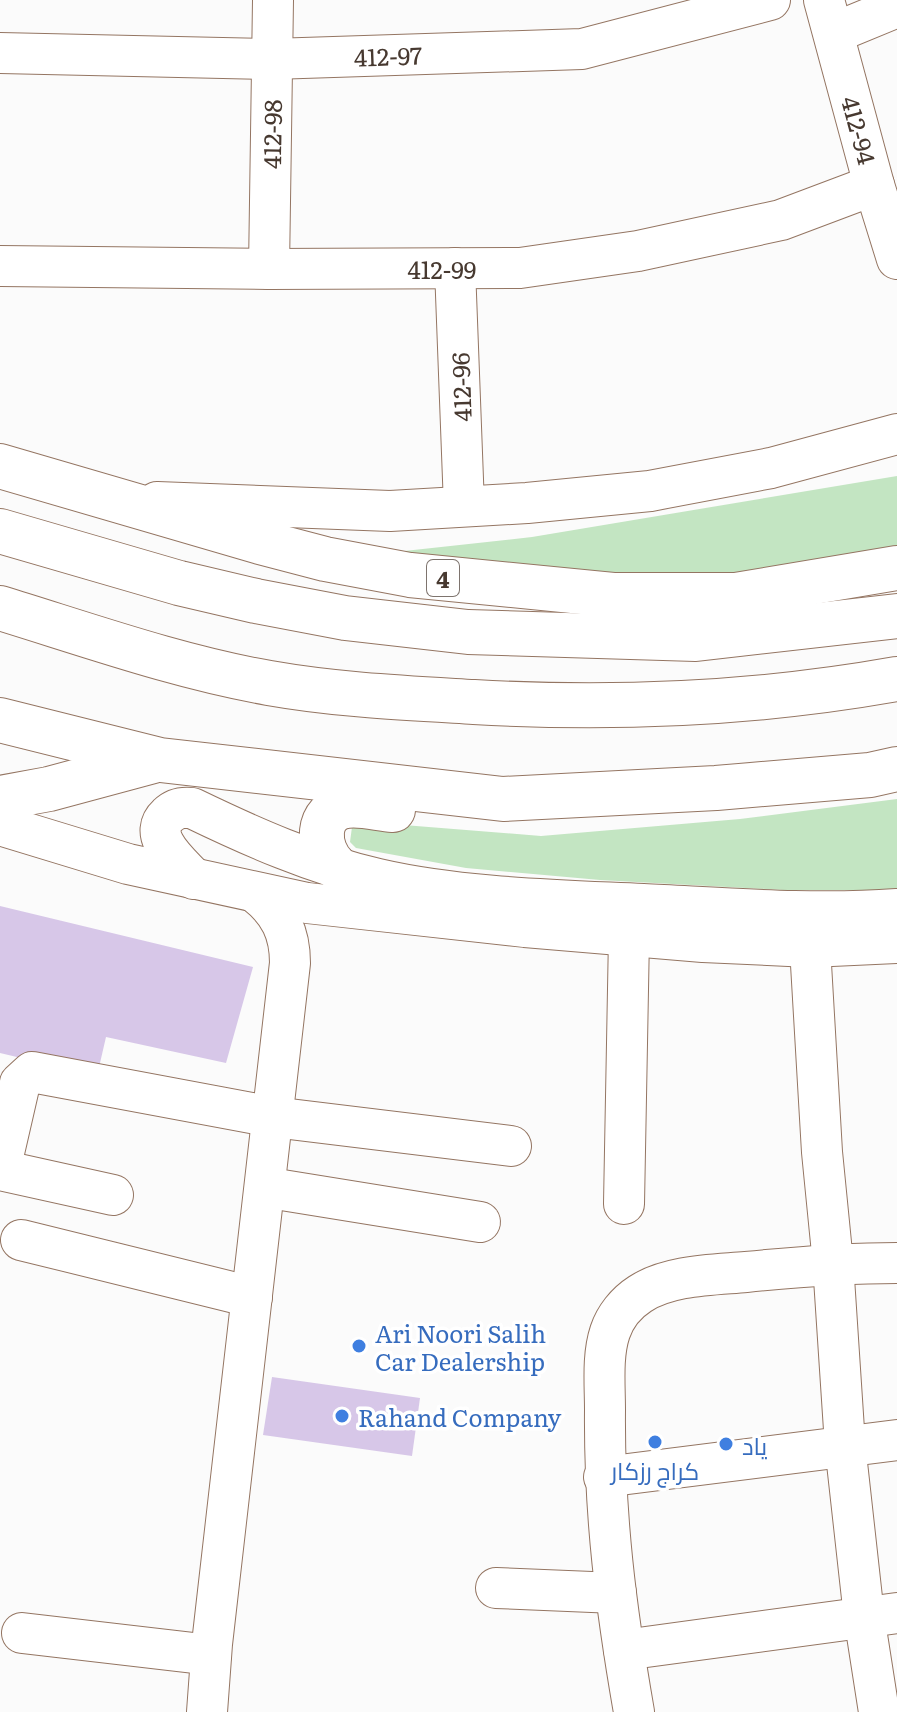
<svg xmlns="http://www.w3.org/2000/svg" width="897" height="1712" font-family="Literata,Cairo,serif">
<rect width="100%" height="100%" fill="#fbfbfb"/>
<!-- green -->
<g fill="#c3e5c2">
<path d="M897,476V554L844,566L683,577L491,572L386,553L532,537Z"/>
<path d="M897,799V890H783L600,880L466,868L356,848L350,842L352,827L366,822L541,836L740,819Z"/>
</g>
<!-- building -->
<g fill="#d7c7e8">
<path d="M0,906L253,967L226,1063L106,1037L97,1076L0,1053Z"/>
<path d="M272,1377L420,1398L412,1456L263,1435Z"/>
</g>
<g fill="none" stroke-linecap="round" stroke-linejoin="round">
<defs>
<g id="minor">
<path d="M824,0L874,185L897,259"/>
<path d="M834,33L897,7"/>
<path d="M0,53L272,59L582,49L770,0"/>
<path d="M0,266L269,269L520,268L638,251L781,220L874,185"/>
<path d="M455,268L464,506"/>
<path d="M269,269L273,0"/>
<path d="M157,502L390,511L527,503L650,491L771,468L897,434"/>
<path d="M0,825L128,864L307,903L525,927L703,942L810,947L897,943"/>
<path d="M194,879C181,864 145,836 168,815C175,808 183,807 192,808C252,837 313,864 378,879C460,898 559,900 643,904C728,908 812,915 897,909"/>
<path d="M810,947L822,1152L833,1263L845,1445L864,1616L879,1712"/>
<path d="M0,1170L20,1083L32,1072L273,1117L511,1146"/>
<path d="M0,1170L113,1195"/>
<path d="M282,1190L480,1222"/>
<path d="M624,1204L629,936"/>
<path d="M21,1240L252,1297"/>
<path d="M604,1477L897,1440"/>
<path d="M496,1588L616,1593"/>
<path d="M22,1633L211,1655"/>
<path d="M624,1650L897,1613"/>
<path d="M207,1712L212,1644L290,963C290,933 280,912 256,893"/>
<path d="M634,1712C616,1609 604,1515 605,1410C605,1385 602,1356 610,1332C615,1317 626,1303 640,1294C669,1275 712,1275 746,1272C796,1267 846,1263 897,1263"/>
</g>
<g id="highway">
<path d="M0,466L260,542L325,559L410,575L613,595H736L897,568"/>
<path d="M0,531L179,583L256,601L345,618L468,632L696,639L897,616"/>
<path d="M0,608C88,635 178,667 269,683C337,695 405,698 474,702C616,710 757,704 897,679"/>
<path d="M0,720L160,760L503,799L716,788L870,775L897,769"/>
<path d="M0,798L49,789L153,761"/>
<path d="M336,867C316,849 315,810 347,806C361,804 379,809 393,810"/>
</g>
</defs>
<!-- minor casing -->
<use href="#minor" stroke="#947562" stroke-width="42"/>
<!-- highway casing -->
<use href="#highway" stroke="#947562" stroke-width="46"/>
<!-- minor -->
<use href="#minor" stroke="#fff" stroke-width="40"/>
<!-- highway -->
<use href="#highway" stroke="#fff" stroke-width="44"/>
</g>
<!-- markers -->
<g fill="#3f7fe0" stroke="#fff" stroke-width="3">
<circle cx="359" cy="1346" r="8"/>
<circle cx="342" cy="1416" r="8"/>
<circle cx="655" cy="1442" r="8"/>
<circle cx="726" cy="1444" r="8"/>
</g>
<g text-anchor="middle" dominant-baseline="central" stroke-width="7" stroke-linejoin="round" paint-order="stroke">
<!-- shield labels -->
<rect fill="#fff" stroke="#7e746e" stroke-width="2" x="427" y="560" width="32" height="36" rx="6"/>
<g font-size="22" font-weight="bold" fill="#473930">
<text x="443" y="578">4</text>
</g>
<!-- street labels -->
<g font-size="24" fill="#473930" stroke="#fff">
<text transform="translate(388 55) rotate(-2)">412-97</text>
<text transform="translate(860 130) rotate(75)">412-94</text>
<text transform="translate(271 134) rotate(-89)">412-98</text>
<text x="442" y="268">412-99</text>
<text transform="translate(460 387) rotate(-92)">412-96</text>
</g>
<!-- shop labels -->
<g font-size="24" fill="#366cbe" stroke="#fff" text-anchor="start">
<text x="375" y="1332">Ari Noori Salih<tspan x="375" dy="28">Car Dealership</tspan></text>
<text x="358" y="1416">Rahand Company</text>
<text x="742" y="1444">ياد</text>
<text x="655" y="1469" text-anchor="middle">كراج رزكار</text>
</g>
</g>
</svg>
